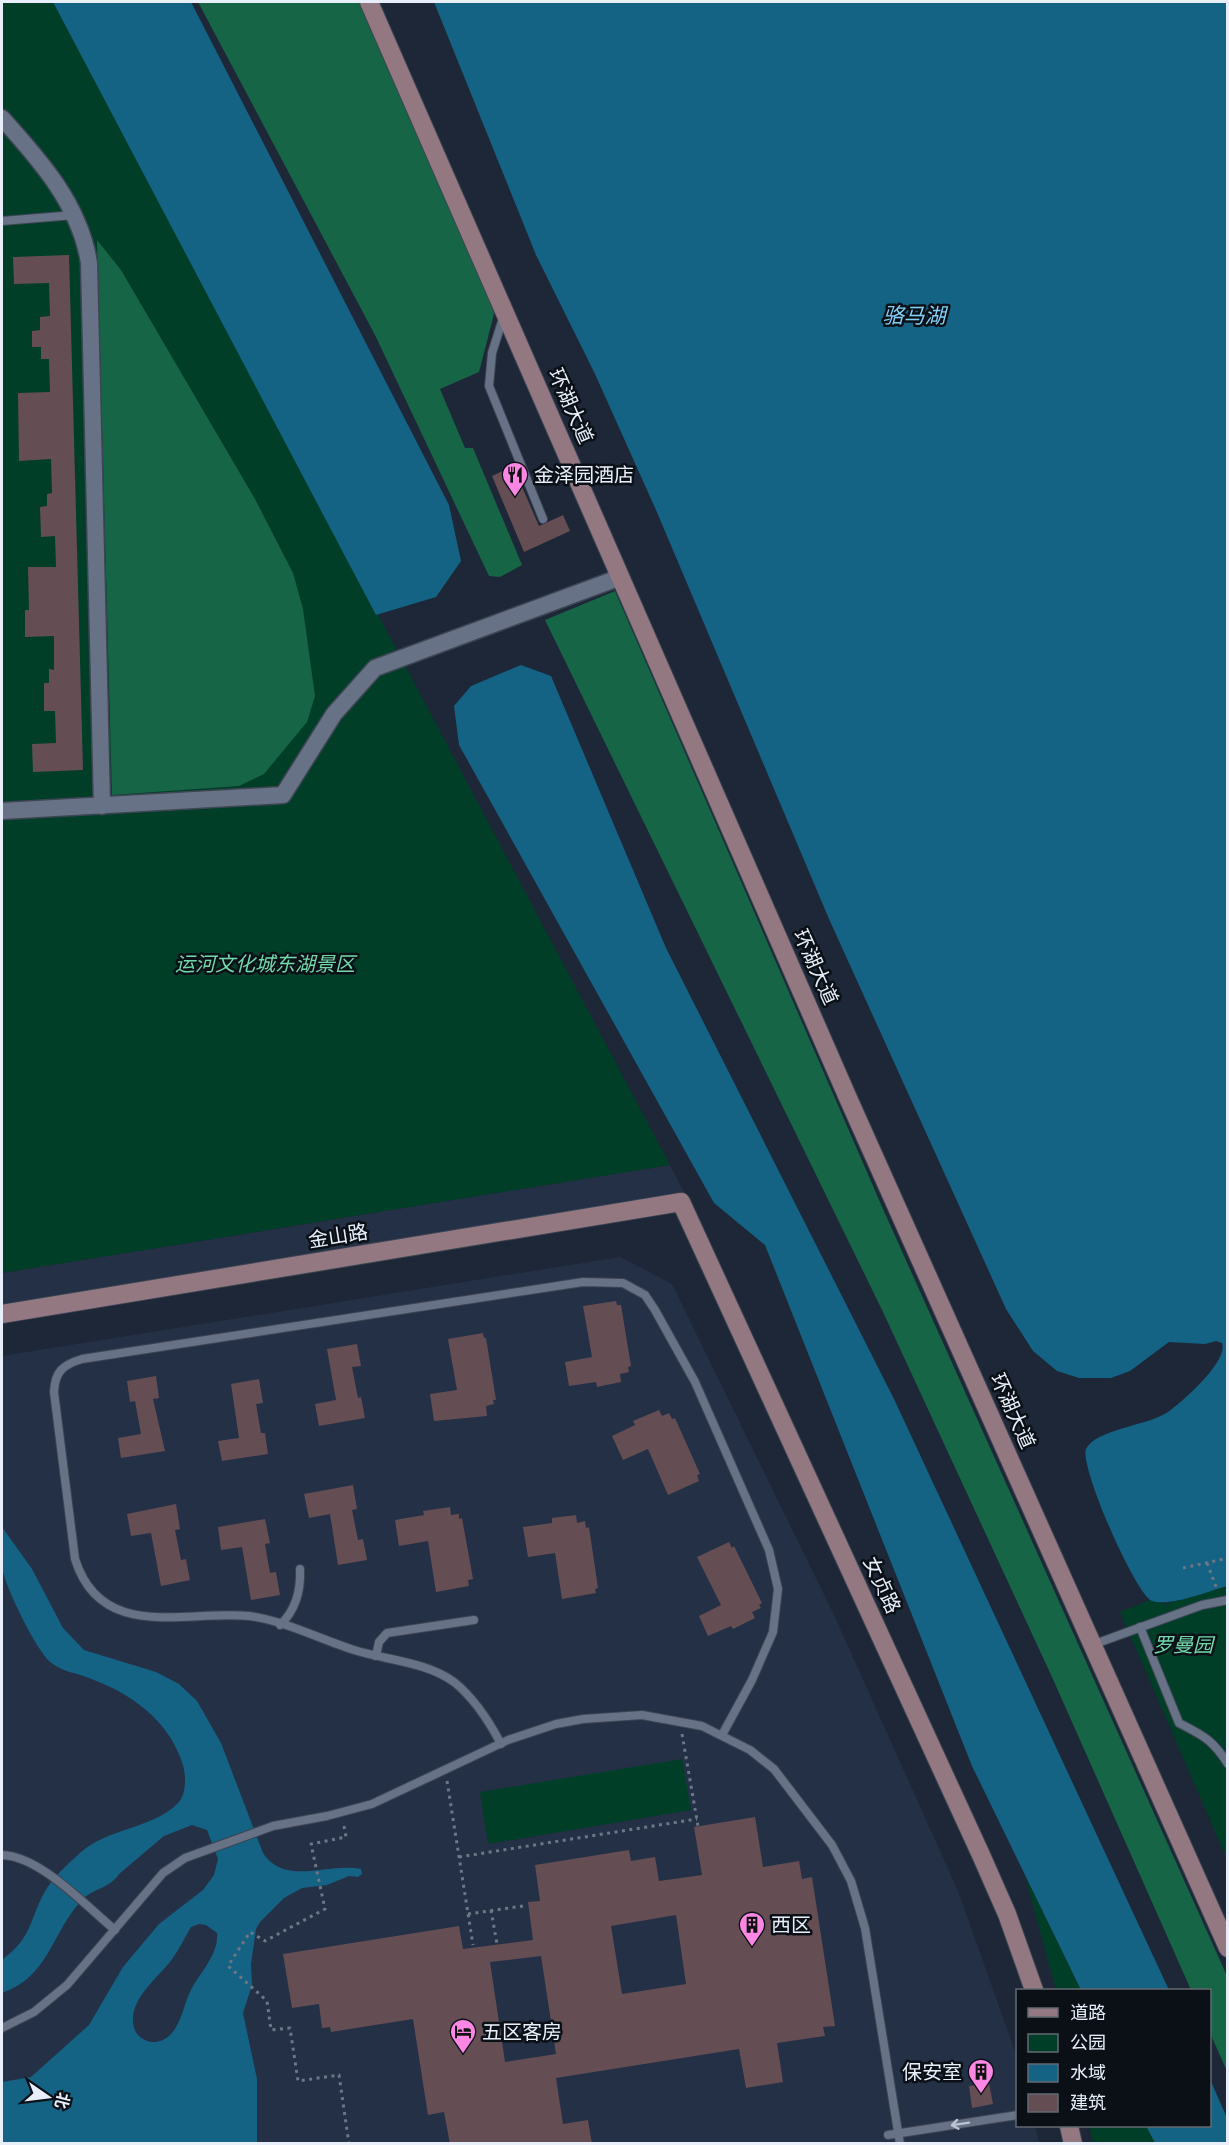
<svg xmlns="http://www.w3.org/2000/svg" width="1229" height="2145" font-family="'Crimson Pro','Noto Sans SC',serif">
<rect width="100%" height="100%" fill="#1d2737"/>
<!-- built -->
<g fill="#243046">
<path d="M670,1165L684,1192L2,1306V1273Z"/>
<path d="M620,1257L672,1284L834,1615L958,1891L1017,2057L1018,2126H1035L1039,2143L2,2144V1356Z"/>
</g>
<!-- green -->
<g fill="#003e28">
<path d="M2,2H53L670,1165L2,1273Z"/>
<path d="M1227,1586V1859L1120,1612L1150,1600L1165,1604Z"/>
<path d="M682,1759L691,1810L488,1844L480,1792Z"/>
<path d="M1025,1876L1081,1990H1056Z"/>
<path d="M1089,2126H1146L1155,2143H1093Z"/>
</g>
<!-- forest -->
<g fill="#166547">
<path d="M198,2H360L492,300L494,314L479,372L440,389L465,448H473L522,565L500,577L489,576L375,335Z"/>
<path d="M97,240L121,270L255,499L293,573L303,609L315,696L307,722L264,774L239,786L112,795Z"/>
<path d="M615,591L883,1209L1227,1976V2071L1210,2033V1990H1191L1052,1677L883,1312L545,620Z"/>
</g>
<!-- water -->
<g fill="#146284" fill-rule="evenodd">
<path d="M53,2H191L449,505L461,561L436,597L376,615Z"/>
<path d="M434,2H1227V1586C1209,1591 1170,1607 1152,1601C1135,1594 1079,1465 1086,1449C1096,1429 1147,1426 1168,1412C1182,1402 1229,1361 1222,1343L1216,1341L1205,1344L1169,1342L1130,1371L1111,1378H1079L1057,1371L1033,1351L1006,1309L829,919L656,510L595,374L536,255Z"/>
<path d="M521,665L551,676L666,948L894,1399L1169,1990H1081L972,1766L765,1245L714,1203L459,745L454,706L471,686Z"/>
<path d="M2,1527L32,1569L63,1628L84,1650L156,1672L179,1684L197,1701L221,1743L263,1853C286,1887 328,1862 361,1869L362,1874L358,1877L349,1876L327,1885L302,1888L284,1898L260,1922L256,1929L251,1964L252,1985L243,2013L257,2079V2143H2V2082L31,2077L89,2025L123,1967L159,1924L203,1890L214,1875L218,1859L207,1830L192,1825L164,1836L119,1874C109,1889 93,1888 82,1900C51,1933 50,1976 2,1993V1960C32,1937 28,1924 44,1893C52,1878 68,1864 80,1853C106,1829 153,1828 177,1804C187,1794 186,1777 183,1765C169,1719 129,1692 86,1677C73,1672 60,1671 49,1661C35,1647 6,1589 2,1568C0,1556 2,1540 2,1527ZM199,1924L206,1925L217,1933C219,1956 198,1974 189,1994C183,2008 181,2024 170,2035C163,2042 153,2044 145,2040C137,2036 134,2031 133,2022C131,1997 159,1977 173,1958C180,1948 185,1937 191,1927Z"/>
<path d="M1210,2079L1227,2118V2143H1155L1146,2126H1210Z"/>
</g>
<!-- building -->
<g fill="#654d54" fill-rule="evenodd">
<path d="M69,255L83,770L33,772L32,744L56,743L55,711H44V683H49V669L54,670V636L25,637V610H29L28,567H56L55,536L41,537L40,507L47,506V494L52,493L51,459L19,461L18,393L50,392L49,359H41V347H32V331L40,330V317L50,316L49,283L14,284L13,257Z"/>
<path d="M513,466L539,526L563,515L570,531L524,552L492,476Z"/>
<path d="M616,1301L617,1305H621L631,1366L628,1367L629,1372L620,1374L621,1382L597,1387L596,1382L569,1386L565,1362L592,1357L583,1306Z"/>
<path d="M483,1333L484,1338H486L496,1400H493L494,1404L486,1406L487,1416L434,1421L430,1394L457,1390L448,1339Z"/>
<path d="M357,1344L361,1366L352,1367L358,1398L361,1397L365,1418L319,1426L315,1404L336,1400L327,1349Z"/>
<path d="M156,1376L159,1398L153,1399L165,1451L121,1458L118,1438L141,1434L135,1401L130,1402L127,1381Z"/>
<path d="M259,1379L263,1403L256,1404L261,1433H265L268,1454L222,1461L218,1441L239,1438L231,1384Z"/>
<path d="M659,1410L662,1416L669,1413L672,1419L675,1418L700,1474L697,1475L699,1481L668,1495L648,1449L623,1460L612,1436L635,1425L633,1421Z"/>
<path d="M353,1485L357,1509L352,1510L358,1540L363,1539L367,1560L338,1565L330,1514L309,1518L304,1494Z"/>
<path d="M176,1504L180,1529L175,1530L181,1560L186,1559L190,1580L161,1586L151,1533L131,1536L127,1514Z"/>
<path d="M450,1507L451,1515L459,1514V1519L462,1518L473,1579L468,1580L469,1586L436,1592L428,1541L399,1546L395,1520L424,1515L423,1511Z"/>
<path d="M576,1515L577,1523L585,1521L586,1528L589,1527L598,1588L595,1589L596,1593L562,1599L555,1553L528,1557L523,1527L552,1523V1518Z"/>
<path d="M265,1519L270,1543L265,1544L270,1573L276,1572L280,1595L251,1600L242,1547L221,1550L218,1527Z"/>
<path d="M729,1542L732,1548L734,1546L762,1603L759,1605L761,1608L752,1612L755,1618L733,1629L731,1626L708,1636L699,1616L721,1605L697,1557Z"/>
<path d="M755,1817L763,1867L799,1861L802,1879L812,1877L835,2026L823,2027L825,2036L777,2043L783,2082L746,2088L739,2049L556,2078L563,2124L588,2120L592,2144H450L444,2112L428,2115L413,2019L331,2032L330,2027L322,2028L319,2004L292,2008L283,1954L459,1926L463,1949L533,1940L528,1902L540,1901L535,1865L629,1850L631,1861L655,1857L659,1881L702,1875L694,1827ZM676,1915L686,1984L622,1994L611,1926ZM541,1956L556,2054L505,2062L490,1962Z"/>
<path d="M989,2083L993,2104L972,2108L969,2086Z"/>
</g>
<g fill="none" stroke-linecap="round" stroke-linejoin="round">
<defs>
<g id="lane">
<path d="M2,221L74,215"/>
<path d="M504,315L492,353L489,386L543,519"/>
<path d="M280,1625C296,1610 301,1591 300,1569"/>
<path d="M1140,1627L1179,1723C1204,1736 1213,1740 1228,1764"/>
<path d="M1092,1645L1202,1605L1228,1600"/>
<path d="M376,1656L379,1642L387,1633L474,1620"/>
<path d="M501,1744C489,1721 474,1698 454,1682C427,1662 386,1660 354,1650C322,1640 283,1620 249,1616C185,1610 101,1642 75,1559L54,1392C55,1372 62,1365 82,1359L583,1282L623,1283L645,1295L655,1310L695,1382L769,1550L778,1589L773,1632L752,1680L722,1735"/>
<path d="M2,1855C40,1856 86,1906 115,1930"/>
<path d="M2,2028L34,2012L67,1985L163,1873L185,1858L273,1826L327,1816L372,1804L508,1740L556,1724L583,1719L642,1715L702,1726L750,1750L774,1769L832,1845L851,1881L865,1928L900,2144"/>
<path d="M888,2135L1018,2115"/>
</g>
<g id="street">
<path d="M2,118C40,160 80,205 89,263L102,806"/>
<path d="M2,811L283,795L334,714L375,668L621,577"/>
</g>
<g id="secondary">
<path d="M369,2L848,1098L1228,1948"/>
<path d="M2,1314L681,1202L981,1855L1007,1914L1034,1990"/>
<path d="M1069,2126L1073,2144"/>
</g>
</defs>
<!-- lane casing -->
<use href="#lane" stroke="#3d4553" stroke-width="10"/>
<!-- street casing -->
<use href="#street" stroke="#3d4553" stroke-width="19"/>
<!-- secondary casing -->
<use href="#secondary" stroke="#3d4553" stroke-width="20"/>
<!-- path -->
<g stroke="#6e7785" stroke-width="3" stroke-dasharray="3 4.5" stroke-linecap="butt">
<path d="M1207,1563L1217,1589"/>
<path d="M1183,1568L1228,1558"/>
<path d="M682,1734L698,1826"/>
<path d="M447,1781L473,1945"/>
<path d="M344,1826L346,1837L311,1844L325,1909L265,1941L250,1932L228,1966L267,2001L271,2030L290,2028L298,2081L339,2075L349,2144"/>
<path d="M459,1857L697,1819"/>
<path d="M491,1910L497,1944"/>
<path d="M468,1914L523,1906"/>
</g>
<!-- lane -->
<use href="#lane" stroke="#677286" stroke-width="8"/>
<!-- street -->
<use href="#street" stroke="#677286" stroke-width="16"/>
<!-- secondary -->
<use href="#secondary" stroke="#937882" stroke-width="18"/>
</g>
<!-- one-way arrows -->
<defs><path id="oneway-shaft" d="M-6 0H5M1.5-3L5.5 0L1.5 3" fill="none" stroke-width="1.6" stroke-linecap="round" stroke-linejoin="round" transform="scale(1.5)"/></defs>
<use stroke="#bbc3d1" href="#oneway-shaft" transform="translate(960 2124) rotate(171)"/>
<!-- icons -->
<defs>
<symbol id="restaurant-pin" viewBox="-11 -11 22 30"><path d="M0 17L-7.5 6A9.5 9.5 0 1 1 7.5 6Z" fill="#fc86e3" stroke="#0b1017"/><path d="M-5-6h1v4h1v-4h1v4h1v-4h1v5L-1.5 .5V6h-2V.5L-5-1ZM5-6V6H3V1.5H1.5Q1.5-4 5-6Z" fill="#111"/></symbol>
<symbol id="building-pin" viewBox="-11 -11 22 30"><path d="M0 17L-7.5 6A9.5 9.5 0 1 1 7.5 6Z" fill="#fc86e3" stroke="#0b1017"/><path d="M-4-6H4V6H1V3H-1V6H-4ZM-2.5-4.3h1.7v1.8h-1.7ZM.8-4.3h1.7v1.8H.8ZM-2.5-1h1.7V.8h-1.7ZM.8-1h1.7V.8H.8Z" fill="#111"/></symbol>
<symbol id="hotel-pin" viewBox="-11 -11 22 30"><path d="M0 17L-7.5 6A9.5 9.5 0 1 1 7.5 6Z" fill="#fc86e3" stroke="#0b1017"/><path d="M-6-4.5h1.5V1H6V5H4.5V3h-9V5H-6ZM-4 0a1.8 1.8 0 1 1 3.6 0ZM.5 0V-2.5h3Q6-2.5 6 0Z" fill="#111"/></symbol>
</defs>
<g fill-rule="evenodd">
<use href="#restaurant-pin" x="500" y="460" width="30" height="40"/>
<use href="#building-pin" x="737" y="1910" width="30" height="40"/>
<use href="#hotel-pin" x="448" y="2017" width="30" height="40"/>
<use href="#building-pin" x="966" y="2057" width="30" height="40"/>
</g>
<g text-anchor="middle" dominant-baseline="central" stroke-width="5" stroke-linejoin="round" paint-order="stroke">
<!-- street labels -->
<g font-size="20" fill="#e8effa" stroke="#0b1017">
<text transform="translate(571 406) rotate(66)">环湖大道</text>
<text transform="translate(816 967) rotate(66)">环湖大道</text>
<text transform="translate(338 1236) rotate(-9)">金山路</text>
<text transform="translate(1013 1411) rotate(66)">环湖大道</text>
<text transform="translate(882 1585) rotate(65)">女贞路</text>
</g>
<!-- poi labels -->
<g font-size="20" fill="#e8effa" stroke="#0b1017" text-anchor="start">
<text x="534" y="475">金泽园酒店</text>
<text x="771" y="1925">西区</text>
<text x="482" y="2032">五区客房</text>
<text x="962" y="2072" text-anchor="end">保安室</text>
</g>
<!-- park labels -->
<g font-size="20" font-style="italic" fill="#71d9aa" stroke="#0b1017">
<text x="265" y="964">运河文化城东湖景区</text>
<text x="1183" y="1645">罗曼园</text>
</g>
<!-- water labels -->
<g font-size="21" font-style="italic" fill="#83d0f9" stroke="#0b1017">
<text x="914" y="316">骆马湖</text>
</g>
</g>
<!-- border -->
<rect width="1229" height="2145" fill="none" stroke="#e8effa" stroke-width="6"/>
<!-- legend -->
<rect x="1016" y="1989" width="195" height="138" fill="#0b1017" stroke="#636972" stroke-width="1.5"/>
<rect x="1028" y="2008" width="30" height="9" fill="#937882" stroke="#636972" stroke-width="1.5"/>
<text x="1070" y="2019" font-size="18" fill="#e8effa">道路</text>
<rect x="1028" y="2034" width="30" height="18" fill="#003e28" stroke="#636972" stroke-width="1.5"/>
<text x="1070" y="2049" font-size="18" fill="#e8effa">公园</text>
<rect x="1028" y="2064" width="30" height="18" fill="#146284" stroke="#636972" stroke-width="1.5"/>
<text x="1070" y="2079" font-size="18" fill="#e8effa">水域</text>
<rect x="1028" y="2094" width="30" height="18" fill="#654d54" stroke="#636972" stroke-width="1.5"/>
<text x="1070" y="2109" font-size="18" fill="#e8effa">建筑</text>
<!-- north arrow -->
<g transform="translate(48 2097) rotate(104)" stroke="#0b1017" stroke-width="4.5" paint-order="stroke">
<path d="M0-4.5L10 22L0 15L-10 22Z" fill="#e8effa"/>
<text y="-9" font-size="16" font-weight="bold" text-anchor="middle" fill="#e8effa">北</text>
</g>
</svg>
